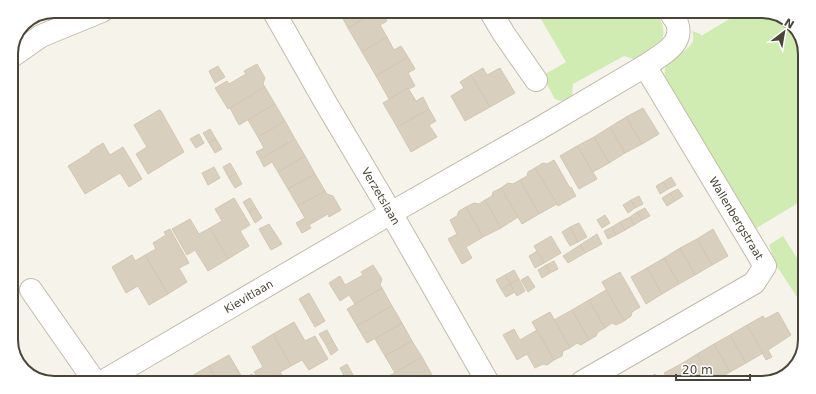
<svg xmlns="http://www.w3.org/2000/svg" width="816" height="394" font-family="'DejaVu Sans',sans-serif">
<rect width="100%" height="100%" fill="#f6f3eb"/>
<!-- green -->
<g fill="#d1ecb2">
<path d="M538,14L658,15C663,24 667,36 659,45C655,49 642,56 636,60L624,56L573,84L572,96L561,101L555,99L542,76L566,62Z"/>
<path d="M736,15H781L798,30L805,51L803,200L755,229L666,82C661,62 670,60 685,50C688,48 692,45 693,40C694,38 693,33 692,31L701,34V36Z"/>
<path d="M783,236L802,266L801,303L776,265L769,245Z"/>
</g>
<!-- building -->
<g fill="#d9cfbf" stroke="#d4c7b2">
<path d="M340,13H374L348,28Z"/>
<path d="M374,13H382L387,21L380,25L387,37L362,52L348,28Z"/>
<path d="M387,37L394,50L401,46L408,57L376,76L362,52Z"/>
<path d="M408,57L415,69L408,73L415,86L409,89L408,88L389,99L376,76Z"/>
<path d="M257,64L265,78L263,84L265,87L228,109L215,88L227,81L229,84L246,74L244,71Z"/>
<path d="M218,66L225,77L215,83L209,71Z"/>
<path d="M483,68L487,75L500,68L515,93L490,107L471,75Z"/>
<path d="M471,75L490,107L465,121L451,96L464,88L460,82Z"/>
<path d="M265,87L275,104L239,125L230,108Z"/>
<path d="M408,88L416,101L423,97L429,109L397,127L383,103Z"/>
<path d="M275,104L285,121L258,137L248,120Z"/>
<path d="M643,108L659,134L642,144L626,117Z"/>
<path d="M429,109L436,121L429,125L437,137L411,152L397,127Z"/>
<path d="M159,110H160L161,111L184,152L148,174L136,154L147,147L134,125Z"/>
<path d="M626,117L642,144L625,153L610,127Z"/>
<path d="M285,121L295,139L260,159L256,152L264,148L258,137Z"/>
<path d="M610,127L625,153L609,163L594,137Z"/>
<path d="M210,129L216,139L209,143L203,133Z"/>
<path d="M199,134L204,143L196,148L190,139Z"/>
<path d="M594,137L609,163L593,172L577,146Z"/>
<path d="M216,139L222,149L215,153L209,143Z"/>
<path d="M295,139L305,156L278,172L272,162L264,167L260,159Z"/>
<path d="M103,143L110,155L123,147L142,179L129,187L120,173L85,194L68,166L91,152L90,151Z"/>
<path d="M577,146L597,179L579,189L560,156Z"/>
<path d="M305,156L315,174L288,189L278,172Z"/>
<path d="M554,160L570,188L571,187L576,196L558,206L535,168L543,163L547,164Z"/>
<path d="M230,163L236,173L229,178L223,167Z"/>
<path d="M214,167L220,178L208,185L202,173Z"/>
<path d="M535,168L557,204L539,214L520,180L527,176L528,172Z"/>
<path d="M236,173L242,184L235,188L229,178Z"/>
<path d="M315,174L325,191L298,206L288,189Z"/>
<path d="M671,177L676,185L668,189L663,182Z"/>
<path d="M520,180L539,214L522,224L501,188L508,183L513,184Z"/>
<path d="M663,182L668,189L660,194L656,186Z"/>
<path d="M501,188L518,217L501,228L485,200L492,196L493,192Z"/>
<path d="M678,189L683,196L675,201L670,193Z"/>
<path d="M325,191L327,194L333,196L341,210L329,217L328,214L309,225L311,228L302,233L296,223L305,218L298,206Z"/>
<path d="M670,193L675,201L667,206L662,198Z"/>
<path d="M639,196L643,204L635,208L631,200Z"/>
<path d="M234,198L250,225L240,231L249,246L228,259L210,228L222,221L215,209Z"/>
<path d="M250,198L256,208L249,212L243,202Z"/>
<path d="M485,200L501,228L483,237L466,207L474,203L479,204Z"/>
<path d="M631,200L635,208L628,213L623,205Z"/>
<path d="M466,207L483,237L466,247L472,258L462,264L448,239L457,234L450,220L457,216L459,211Z"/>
<path d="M256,208L262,218L255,223L249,212Z"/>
<path d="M645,208L650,216L642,220L637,212Z"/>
<path d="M637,212L642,220L634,225L630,217Z"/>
<path d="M605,215L610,223L602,228L597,220Z"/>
<path d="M630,217L634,225L625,230L620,222Z"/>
<path d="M190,219L199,234L210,228L228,259L208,271L195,250L187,255L172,229Z"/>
<path d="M620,222L625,230L616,235L612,227Z"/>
<path d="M579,223L587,237L578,242L570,227Z"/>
<path d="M269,224L282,244L271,250L259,229Z"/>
<path d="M570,227L578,242L570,246L562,232Z"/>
<path d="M612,227L616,235L608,239L604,231Z"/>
<path d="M170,229L189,263L179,268L187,282L168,294L145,255L156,249L153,243L166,235L164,232Z"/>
<path d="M713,229L728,256L712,265L697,239Z"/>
<path d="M597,234L602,244L585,253L580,245Z"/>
<path d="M551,236L561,253L544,263L534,246Z"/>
<path d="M697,239L712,265L695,275L680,248Z"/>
<path d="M580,245L585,253L568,263L563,256Z"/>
<path d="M680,248L695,275L679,284L664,258Z"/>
<path d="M11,249L19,261L11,266Z"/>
<path d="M537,251L544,263L535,268L529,256Z"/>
<path d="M132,255L135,261L145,255L168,294L149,305L138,286L126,293L112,267Z"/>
<path d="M664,258L679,284L662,294L647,268Z"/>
<path d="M554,261L558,269L550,273L546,265Z"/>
<path d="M373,265L382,279L380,285L382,288L355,304L349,295L340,301L329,283L340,276L345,285L363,275L361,272Z"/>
<path d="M546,265L550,273L542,278L538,270Z"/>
<path d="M647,268L662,294L646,304L631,277Z"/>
<path d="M514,270L519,279L510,284L505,275Z"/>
<path d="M620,272L640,307L632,312L631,316L624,321L602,282Z"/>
<path d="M505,275L510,284L501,289L496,280Z"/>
<path d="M528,276L535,287L528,292L521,280Z"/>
<path d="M519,279L525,291L517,296L510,284Z"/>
<path d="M510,284L515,292L506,297L501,289Z"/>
<path d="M382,288L392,306L357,326L347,309Z"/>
<path d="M606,290L624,321L616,325L612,323L605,328L589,300Z"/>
<path d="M309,293L325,321L315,327L299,299Z"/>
<path d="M589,300L605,328L598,332L596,336L589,340L572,310Z"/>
<path d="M392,306L402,323L367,343L357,326Z"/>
<path d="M572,310L589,340L581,345L577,343L570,348L554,320Z"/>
<path d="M550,312L570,348L563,351L562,356L554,360L532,322Z"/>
<path d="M778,312L791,335L768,350L772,357L766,360L747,325L763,316L765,319Z"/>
<path d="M294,322L305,341L315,336L328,359L309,370L302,360L291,366L273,334Z"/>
<path d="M402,323L412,341L385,356L375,339Z"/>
<path d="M747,325L763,353L746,363L730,335Z"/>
<path d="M514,329L520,340L537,330L554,360L547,365L543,364L535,368L527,354L517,360L503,335Z"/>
<path d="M327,330L333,341L326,345L319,334Z"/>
<path d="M273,334L291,366L280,372L285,380H258L254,372L263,367L252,347Z"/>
<path d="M730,335L746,363L730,372L714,344Z"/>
<path d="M333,341L338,350L331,355L326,345Z"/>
<path d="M412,341L422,357L395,373L385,356Z"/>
<path d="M714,344L730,372L713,382L697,354Z"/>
<path d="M697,354L713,382L711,383H692L681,364Z"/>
<path d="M229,355L243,379L252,374L256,380H217L209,366Z"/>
<path d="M422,357L432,375L423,381H385L384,379Z"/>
<path d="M347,364L353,375L346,379L340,368Z"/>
<path d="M681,364L692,383L670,382L664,373Z"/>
<path d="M209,366L217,380H191L190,377Z"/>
<path d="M655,374L660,382H646L647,379Z"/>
<path d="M353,375L356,381H347L346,379Z"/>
<path d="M432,375L436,381H423Z"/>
</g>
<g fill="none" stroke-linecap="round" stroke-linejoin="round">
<defs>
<g id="minor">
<path id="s1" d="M274,12L324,100L391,213L487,381"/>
<path d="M492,14L504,34L536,80"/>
<path d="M11,57L41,36L102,11"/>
<path d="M645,66C659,56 685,45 677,23C676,20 673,17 672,15"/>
<path d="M31,290L93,379"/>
<path id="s2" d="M107,379L391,213L540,128L645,66L765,266L754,283L582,382"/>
</g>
</defs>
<!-- minor casing -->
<use href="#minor" stroke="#c2bbac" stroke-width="24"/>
<!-- minor -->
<use href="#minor" stroke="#fff" stroke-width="22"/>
</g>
<g text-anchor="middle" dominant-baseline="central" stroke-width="3" stroke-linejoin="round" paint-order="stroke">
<!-- street labels -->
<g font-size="11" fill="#4b4438" stroke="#fff">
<text stroke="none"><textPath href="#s1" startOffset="213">Verzetslaan</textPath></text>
<text stroke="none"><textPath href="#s2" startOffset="800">Wallenbergstraat</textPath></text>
<text stroke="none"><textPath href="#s2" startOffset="164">Kievitlaan</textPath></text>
</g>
</g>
<!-- crop -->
<path d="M0 0H816V394H0ZM54 18H762A36 36 0 0 1 798 54V340A36 36 0 0 1 762 376H54A36 36 0 0 1 18 340V54A36 36 0 0 1 54 18Z" fill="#fff" fill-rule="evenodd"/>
<path fill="none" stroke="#4b4438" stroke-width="2" d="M54 18H762A36 36 0 0 1 798 54V340A36 36 0 0 1 762 376H54A36 36 0 0 1 18 340V54A36 36 0 0 1 54 18Z"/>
<!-- north arrow -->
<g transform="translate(784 32) rotate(31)" stroke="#ffffff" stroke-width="3" paint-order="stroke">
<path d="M0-3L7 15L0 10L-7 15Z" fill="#4b4438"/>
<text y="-6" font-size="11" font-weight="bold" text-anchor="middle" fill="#4b4438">N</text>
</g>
<!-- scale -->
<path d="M676 374v6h74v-6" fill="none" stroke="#4b4438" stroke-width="2"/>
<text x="682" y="374" font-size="12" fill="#4b4438" stroke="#ffffff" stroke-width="3" paint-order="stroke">20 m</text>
</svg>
